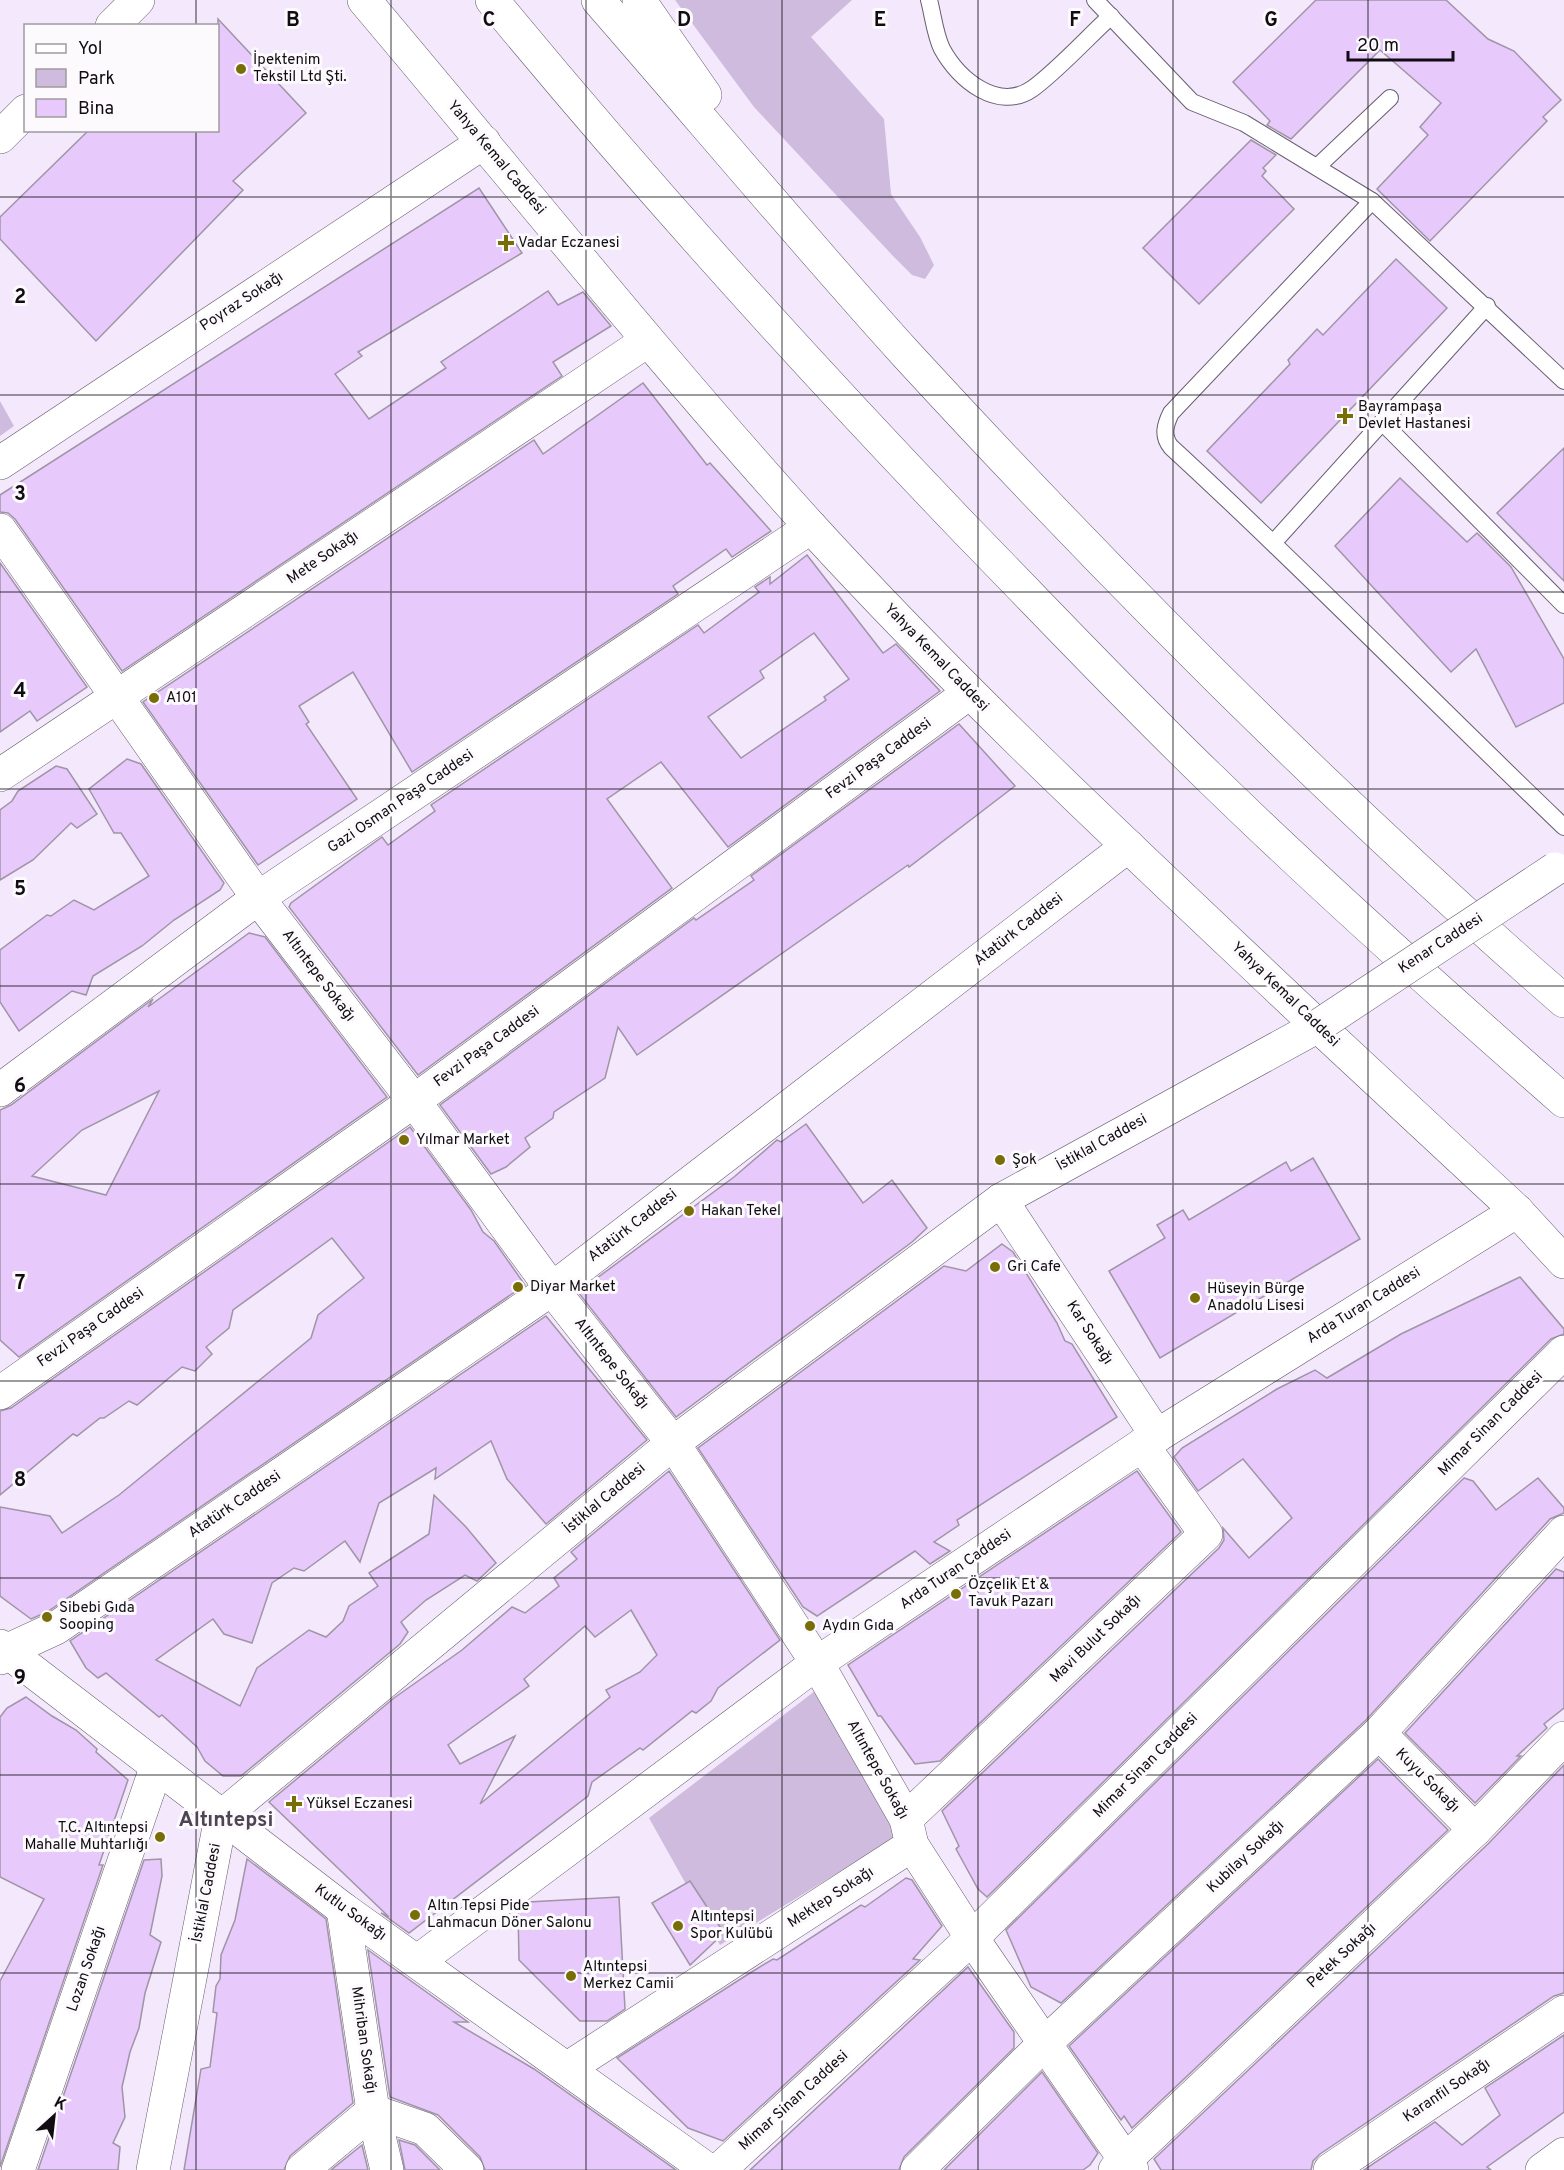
<svg xmlns="http://www.w3.org/2000/svg" width="1564" height="2170" font-family="Overpass,sans-serif">
<rect width="100%" height="100%" fill="#f4e8fc"/>
<!-- green -->
<g fill="#cfbbdd">
<path d="M675,0H852L811,37L884,119L891,194L920,237L934,265L925,279L912,275L893,256L754,107Z"/>
<path d="M0,401L14,426L0,436Z"/>
<path d="M815,1691L898,1836L720,1945L649,1818Z"/>
</g>
<!-- building -->
<g fill="#e7c9fc" stroke="#9f95a6" stroke-width="1.5" fill-rule="evenodd">
<path d="M1316,0H1446L1488,39L1514,51L1561,100L1543,117L1547,121L1430,241L1377,189L1428,135L1420,127L1441,103L1380,50L1291,139L1267,125L1270,121L1233,82Z"/>
<path d="M218,19L306,113L233,181L243,190L96,341L0,239V217L89,130H218Z"/>
<path d="M1251,140L1276,155L1263,168L1266,171L1262,176L1294,209L1199,304L1143,248Z"/>
<path d="M479,188L522,253L358,352L362,356L335,374L369,419L446,368L441,362L548,291L558,305L583,292L611,326L553,362L562,376L122,671L15,519L8,513L0,512V495Z"/>
<path d="M1396,259L1447,308L1261,503L1207,451L1290,364L1288,360L1317,329L1323,335Z"/>
<path d="M643,383L707,465L710,463L771,531L732,557L726,549L673,586L678,594L412,772L353,672L299,706L309,722L306,724L357,799L258,865L143,702L534,440L543,454Z"/>
<path d="M1564,448V581L1497,513Z"/>
<path d="M1400,478L1467,542L1477,533L1511,567L1564,659V703L1516,727L1476,649L1451,672L1335,546Z"/>
<path d="M807,555L883,653L896,644L940,691L728,847L661,762L607,799L672,888L418,1075L289,907L291,903L382,837L388,845L435,811L431,805L698,625L704,633L759,592L755,587L770,577V584ZM814,633L849,679L824,697L826,700L741,758L708,717L764,678L760,671Z"/>
<path d="M0,563L87,687L37,721L30,711L0,732Z"/>
<path d="M959,724L1015,786L909,867L908,865L637,1055L618,1027L605,1078L554,1112L553,1118L525,1138L530,1147L506,1167L491,1174L440,1105L694,918L696,920L754,880L751,876Z"/>
<path d="M127,759L141,764L224,883L220,890L174,920L142,946L93,976L86,995L72,991L19,1031L0,1002V950L47,915L51,916L74,900L94,910L149,876L121,833H114L89,789Z"/>
<path d="M56,766L67,769L97,814L77,828L71,823L33,860L0,880V810L12,801L18,791Z"/>
<path d="M249,933L265,937L387,1097L19,1357L0,1340V1110L11,1105L153,999L148,1007ZM159,1091L106,1195L32,1176L82,1130Z"/>
<path d="M806,1124L863,1203L892,1180L927,1228L912,1242L676,1417L578,1292L734,1177L777,1140L781,1142Z"/>
<path d="M410,1127L471,1210L483,1232L494,1241L525,1285L47,1612L31,1619L0,1596V1507L50,1516L62,1533L119,1495L311,1338L318,1315L364,1278L332,1238L233,1310L229,1328L206,1347L212,1354L195,1371L182,1367L137,1405L129,1401L104,1418H100L77,1436L73,1434L0,1495V1411L11,1408Z"/>
<path d="M1313,1158L1360,1239L1160,1358L1109,1271L1165,1238L1157,1225L1183,1210L1189,1220L1286,1162L1291,1171Z"/>
<path d="M1002,1244L1013,1252L1057,1323L1065,1341L1072,1344L1117,1417L957,1520L959,1525L934,1542L950,1551L930,1564L915,1551L817,1616L803,1607L698,1448L944,1266L966,1271Z"/>
<path d="M1520,1277L1564,1329V1334L1551,1339L987,1897L978,1889L956,1849L959,1846L942,1811L1219,1548L1224,1540L1223,1528L1249,1558L1292,1518L1243,1459L1198,1491L1174,1457L1182,1448L1277,1389L1315,1370L1327,1378L1401,1334Z"/>
<path d="M546,1316L647,1440L546,1524L507,1479L491,1441L435,1479L436,1468L379,1503L360,1562L345,1541L304,1571L294,1568L272,1583L252,1643L224,1634L213,1619L156,1660L240,1706L257,1668L309,1630L326,1637L343,1621L349,1606L378,1586L369,1573L429,1534L434,1495L466,1527L496,1563L477,1581L465,1575L426,1600L401,1622L408,1632L400,1644L241,1776H223L205,1761L197,1747L162,1715L159,1717L106,1673L98,1678L86,1668L70,1641Z"/>
<path d="M669,1471L780,1640L718,1688L711,1701L696,1713L692,1711L643,1750L640,1748L592,1782L588,1796L409,1933L381,1913L389,1917L269,1802L394,1698L462,1650L512,1607L525,1613L559,1586L554,1578L577,1559L571,1552ZM631,1610L657,1655L640,1672L606,1690L610,1697L480,1804L515,1736L460,1764L448,1745L529,1686L524,1679L585,1626L595,1637Z"/>
<path d="M1137,1471L1181,1532L940,1761L915,1764L881,1716H878L848,1665Z"/>
<path d="M1464,1478L1473,1481L1496,1510L1538,1478L1564,1508V1513L1550,1519L1366,1720L1061,2003L1031,1987L1006,1930Z"/>
<path d="M1556,1569L1564,1572V1708L1544,1724L1547,1728L1517,1756H1521L1475,1803L1405,1733Z"/>
<path d="M26,1697L52,1716L76,1730L97,1749L96,1752L128,1780L99,1865H103L0,2167V1981L44,1899L0,1877V1717L7,1708Z"/>
<path d="M1378,1759L1448,1830L1132,2128L1124,2116L1121,2120L1069,2046Z"/>
<path d="M1564,1765V1993L1554,1996L1320,2154L1313,2161L1311,2170H1161L1154,2159L1488,1844Z"/>
<path d="M161,1859L162,1876L150,1935L161,1942L145,1993L139,2028L130,2052L122,2087L125,2117L113,2143L120,2147L118,2170H38L144,1860Z"/>
<path d="M247,1859L326,1919L353,2103L290,2156L284,2170H184L201,2069L210,2067L217,2013L213,2012L216,1986L220,1979L221,1955L235,1920Z"/>
<path d="M906,1878L912,1880L942,1926L913,1959L920,1960L723,2141L688,2128L617,2058L750,1973L773,1959L777,1960L861,1905L865,1907Z"/>
<path d="M690,1881L724,1933L690,1965L652,1903Z"/>
<path d="M619,1897L625,2009L607,2021H580L519,1960L518,1910L528,1902Z"/>
<path d="M368,1950L468,2022H454L534,2069L676,2170H485L480,2157L438,2115L390,2097Z"/>
<path d="M968,1967L1014,2032V2048L904,2157L899,2170H750Z"/>
<path d="M1564,2035V2112L1487,2167L1491,2170H1364L1435,2122L1462,2145L1500,2115L1485,2088Z"/>
<path d="M1042,2072L1098,2153L1090,2165L1083,2170H944Z"/>
<path d="M399,2140L415,2145L440,2170H405Z"/>
<path d="M362,2145L368,2170H331Z"/>
</g>
<g fill="none" stroke-linecap="round" stroke-linejoin="round">
<defs>
<g id="service">
<path d="M929,0C933,15 935,35 942,49C959,80 998,112 1032,89C1056,72 1088,37 1111,16"/>
<path d="M1095,0L1192,102L1244,123L1372,201"/>
<path d="M1317,167L1390,98"/>
<path d="M1564,381L1372,201L1171,413C1165,425 1162,436 1171,447C1305,570 1432,701 1564,827"/>
<path d="M1382,422L1564,605"/>
<path d="M1274,542L1487,306"/>
</g>
<g id="minor">
<path d="M364,0C513,176 656,356 811,527C971,702 1146,863 1318,1026"/>
<path d="M112,26L138,0"/>
<path d="M0,137L26,111"/>
<path d="M0,463L484,142"/>
<path d="M0,530L258,898L414,1101L552,1289L673,1443L817,1663L906,1819L912,1845L972,1938L1132,2170"/>
<path d="M0,775L647,341"/>
<path d="M0,1090L258,898L811,527"/>
<path d="M1001,1200L1157,1436"/>
<path d="M0,1393L414,1101L969,693"/>
<path d="M0,1658L6,1651L56,1628L552,1289L1128,846"/>
<path d="M1379,1733L1475,1830"/>
<path d="M906,1819L1206,1534L1142,1445"/>
<path d="M343,1909L373,2111L387,2170"/>
<path d="M568,2068L912,1845"/>
<path d="M373,2111L425,2129L467,2170"/>
<path d="M18,2170L156,1768"/>
<path d="M153,2170L221,1817"/>
<path d="M302,2170L373,2111"/>
<path d="M917,2170L1044,2044L1379,1733L1564,1532"/>
<path d="M1115,2170L1475,1830L1564,1738"/>
<path d="M1330,2170L1564,2012"/>
<path d="M1542,2170L1564,2154"/>
</g>
<g id="tertiary">
<path d="M0,1646L343,1909L708,2170"/>
<path d="M221,1817L673,1443L1001,1200L1318,1026"/>
<path d="M418,1961L817,1663L1142,1445L1517,1211"/>
<path d="M719,2170L972,1938L1564,1352"/>
</g>
<path id="secondary" d="M1318,1026L1517,1211L1564,1262"/>
<g id="trunk">
<path d="M492,0C643,183 802,359 966,530C1047,613 1127,698 1210,778C1325,890 1444,996 1564,1101"/>
<path d="M598,0C701,118 801,238 906,354C1113,579 1333,800 1564,1001"/>
<path d="M639,0L705,95"/>
</g>
</defs>
<!-- service casing -->
<use href="#service" stroke="#685e6e" stroke-width="18"/>
<!-- minor casing -->
<use href="#minor" stroke="#685e6e" stroke-width="34"/>
<!-- tertiary casing -->
<use href="#tertiary" stroke="#685e6e" stroke-width="34"/>
<!-- secondary casing -->
<use href="#secondary" stroke="#685e6e" stroke-width="34"/>
<!-- trunk casing -->
<use href="#trunk" stroke="#685e6e" stroke-width="34"/>
<!-- service -->
<use href="#service" stroke="#fff" stroke-width="16"/>
<!-- minor -->
<use href="#minor" stroke="#fff" stroke-width="33"/>
<!-- tertiary -->
<use href="#tertiary" stroke="#fff" stroke-width="33"/>
<!-- secondary -->
<use href="#secondary" stroke="#fff" stroke-width="33"/>
<!-- trunk -->
<use href="#trunk" stroke="#fff" stroke-width="33"/>
<defs>
<path id="secondary-bridge" d="M1318,1026L1555,869"/>
</defs>
<!-- secondary-bridge casing -->
<use href="#secondary-bridge" stroke="#685e6e" stroke-width="34" stroke-linecap="butt"/>
<!-- secondary-bridge -->
<use href="#secondary-bridge" stroke="#fff" stroke-width="33"/>
</g>
<!-- grid -->
<path fill="none" stroke="#100c12" stroke-width="1.5" stroke-opacity="0.55" d="M196,0V26M391,0V2170M586,0V2170M782,0V2170M978,0V2170M1173,0V2170M1368,0V2170M196,130V2170M0,197H1564M0,395H1564M0,592H1564M0,789H1564M0,986H1564M0,1184H1564M0,1381H1564M0,1578H1564M0,1775H1564M0,1973H1564"/>
<!-- markers -->
<g fill="#796d08" stroke="#fcfafd" stroke-width="2">
<circle cx="241" cy="69" r="6"/>
<path d="M503 234h6v6h6v6h-6v6h-6v-6h-6v-6h6z"/>
<path d="M1342 407h6v6h6v6h-6v6h-6v-6h-6v-6h6z"/>
<circle cx="154" cy="698" r="6"/>
<circle cx="404" cy="1140" r="6"/>
<circle cx="1000" cy="1160" r="6"/>
<circle cx="689" cy="1211" r="6"/>
<circle cx="995" cy="1267" r="6"/>
<circle cx="518" cy="1287" r="6"/>
<circle cx="1195" cy="1298" r="6"/>
<circle cx="956" cy="1594" r="6"/>
<circle cx="47" cy="1617" r="6"/>
<circle cx="810" cy="1626" r="6"/>
<path d="M291 1795h6v6h6v6h-6v6h-6v-6h-6v-6h6z"/>
<circle cx="160" cy="1837" r="6"/>
<circle cx="415" cy="1915" r="6"/>
<circle cx="678" cy="1926" r="6"/>
<circle cx="571" cy="1976" r="6"/>
</g>
<g text-anchor="middle" dominant-baseline="central" stroke-width="6" stroke-linejoin="round" paint-order="stroke">
<!-- poi labels -->
<g font-size="15" fill="#100c12" stroke="#fcfafd" text-anchor="start">
<text x="253" y="60">İpektenim<tspan x="253" dy="17">Tekstil Ltd Şti.</tspan></text>
<text x="518" y="243">Vadar Eczanesi</text>
<text x="1358" y="407">Bayrampaşa<tspan x="1358" dy="17">Devlet Hastanesi</tspan></text>
<text x="166" y="698">A101</text>
<text x="416" y="1140">Yılmar Market</text>
<text x="1012" y="1160">Şok</text>
<text x="701" y="1211">Hakan Tekel</text>
<text x="1007" y="1267">Gri Cafe</text>
<text x="530" y="1287">Diyar Market</text>
<text x="1207" y="1289">Hüseyin Bürge<tspan x="1207" dy="17">Anadolu Lisesi</tspan></text>
<text x="968" y="1585">Özçelik Et &amp;<tspan x="968" dy="17">Tavuk Pazarı</tspan></text>
<text x="59" y="1608">Sibebi Gıda<tspan x="59" dy="17">Sooping</tspan></text>
<text x="822" y="1626">Aydın Gıda</text>
<text x="306" y="1804">Yüksel Eczanesi</text>
<text x="148" y="1828" text-anchor="end">T.C. Altıntepsi<tspan x="148" dy="17">Mahalle Muhtarlığı</tspan></text>
<text x="427" y="1906">Altın Tepsi Pide<tspan x="427" dy="17">Lahmacun Döner Salonu</tspan></text>
<text x="690" y="1917">Altıntepsi<tspan x="690" dy="17">Spor Kulübü</tspan></text>
<text x="583" y="1967">Altıntepsi<tspan x="583" dy="17">Merkez Camii</tspan></text>
</g>
<!-- street labels -->
<g font-size="15" fill="#100c12" stroke="#fcfafd">
<text transform="translate(496 158) rotate(50)">Yahya Kemal Caddesi</text>
<text transform="translate(242 302) rotate(-33)">Poyraz Sokağı</text>
<text transform="translate(323 558) rotate(-34)">Mete Sokağı</text>
<text transform="translate(936 658) rotate(46)">Yahya Kemal Caddesi</text>
<text transform="translate(879 759) rotate(-36)">Fevzi Paşa Caddesi</text>
<text transform="translate(401 802) rotate(-34)">Gazi Osman Paşa Caddesi</text>
<text transform="translate(1019 930) rotate(-38)">Atatürk Caddesi</text>
<text transform="translate(1441 944) rotate(-33)">Kenar Caddesi</text>
<text transform="translate(318 976) rotate(53)">Altıntepe Sokağı</text>
<text transform="translate(1285 995) rotate(44)">Yahya Kemal Caddesi</text>
<text transform="translate(487 1047) rotate(-36)">Fevzi Paşa Caddesi</text>
<text transform="translate(1102 1143) rotate(-29)">İstiklal Caddesi</text>
<text transform="translate(633 1226) rotate(-38)">Atatürk Caddesi</text>
<text transform="translate(1364 1306) rotate(-32)">Arda Turan Caddesi</text>
<text transform="translate(91 1328) rotate(-35)">Fevzi Paşa Caddesi</text>
<text transform="translate(1089 1333) rotate(57)">Kar Sokağı</text>
<text transform="translate(611 1364) rotate(52)">Altıntepe Sokağı</text>
<text transform="translate(1491 1424) rotate(-45)">Mimar Sinan Caddesi</text>
<text transform="translate(605 1499) rotate(-40)">İstiklal Caddesi</text>
<text transform="translate(235 1505) rotate(-34)">Atatürk Caddesi</text>
<text transform="translate(956 1570) rotate(-34)">Arda Turan Caddesi</text>
<text transform="translate(1096 1639) rotate(-44)">Mavi Bulut Sokağı</text>
<text transform="translate(1146 1766) rotate(-45)">Mimar Sinan Caddesi</text>
<text transform="translate(877 1770) rotate(61)">Altıntepe Sokağı</text>
<text transform="translate(1427 1781) rotate(45)">Kuyu Sokağı</text>
<text transform="translate(1246 1857) rotate(-43)">Kubilay Sokağı</text>
<text transform="translate(207 1893) rotate(-79)">İstiklal Caddesi</text>
<text transform="translate(831 1898) rotate(-33)">Mektep Sokağı</text>
<text transform="translate(350 1913) rotate(36)">Kutlu Sokağı</text>
<text transform="translate(1342 1956) rotate(-43)">Petek Sokağı</text>
<text transform="translate(87 1969) rotate(-71)">Lozan Sokağı</text>
<text transform="translate(363 2040) rotate(82)">Mihriban Sokağı</text>
<text transform="translate(1447 2091) rotate(-34)">Karanfil Sokağı</text>
<text transform="translate(794 2101) rotate(-42)">Mimar Sinan Caddesi</text>
</g>
<!-- district labels -->
<g font-size="21" font-weight="bold" fill="#4e4554" stroke="#fcfafd">
<text x="226" y="1820">Altıntepsi</text>
</g>
</g>
<g font-size="20" text-anchor="middle" font-weight="bold" fill="#100c12" stroke="#fcfafd" stroke-width="6" stroke-linejoin="round" paint-order="stroke">
<text x="293" y="26">B</text>
<text x="489" y="26">C</text>
<text x="684" y="26">D</text>
<text x="880" y="26">E</text>
<text x="1075" y="26">F</text>
<text x="1271" y="26">G</text>
<text x="20" y="303">2</text>
<text x="20" y="500">3</text>
<text x="20" y="697">4</text>
<text x="20" y="895">5</text>
<text x="20" y="1092">6</text>
<text x="20" y="1289">7</text>
<text x="20" y="1486">8</text>
<text x="20" y="1684">9</text>
</g>
<!-- legend -->
<rect x="24" y="24" width="195" height="108" fill="#fcfafd" stroke="#9e9b9f" stroke-width="1.5"/>
<rect x="36" y="44" width="30" height="9" fill="#ffffff" stroke="#9e9b9f" stroke-width="1.5"/>
<text x="78" y="54" font-size="18" fill="#100c12">Yol</text>
<rect x="36" y="69" width="30" height="18" fill="#cfbbdd" stroke="#9e9b9f" stroke-width="1.5"/>
<text x="78" y="84" font-size="18" fill="#100c12">Park</text>
<rect x="36" y="99" width="30" height="18" fill="#e7c9fc" stroke="#9e9b9f" stroke-width="1.5"/>
<text x="78" y="114" font-size="18" fill="#100c12">Bina</text>
<!-- north arrow -->
<g transform="translate(54 2116) rotate(27)" stroke="#fcfafd" stroke-width="4.5" paint-order="stroke">
<path d="M0-4.5L10 22L0 15L-10 22Z" fill="#100c12"/>
<text y="-9" font-size="16" font-weight="bold" text-anchor="middle" fill="#100c12">K</text>
</g>
<!-- scale -->
<path d="M1348 51v9h105v-9" fill="none" stroke="#100c12" stroke-width="3"/>
<text x="1357" y="51" font-size="18" fill="#100c12" stroke="#fcfafd" stroke-width="4.5" paint-order="stroke">20 m</text>
</svg>
